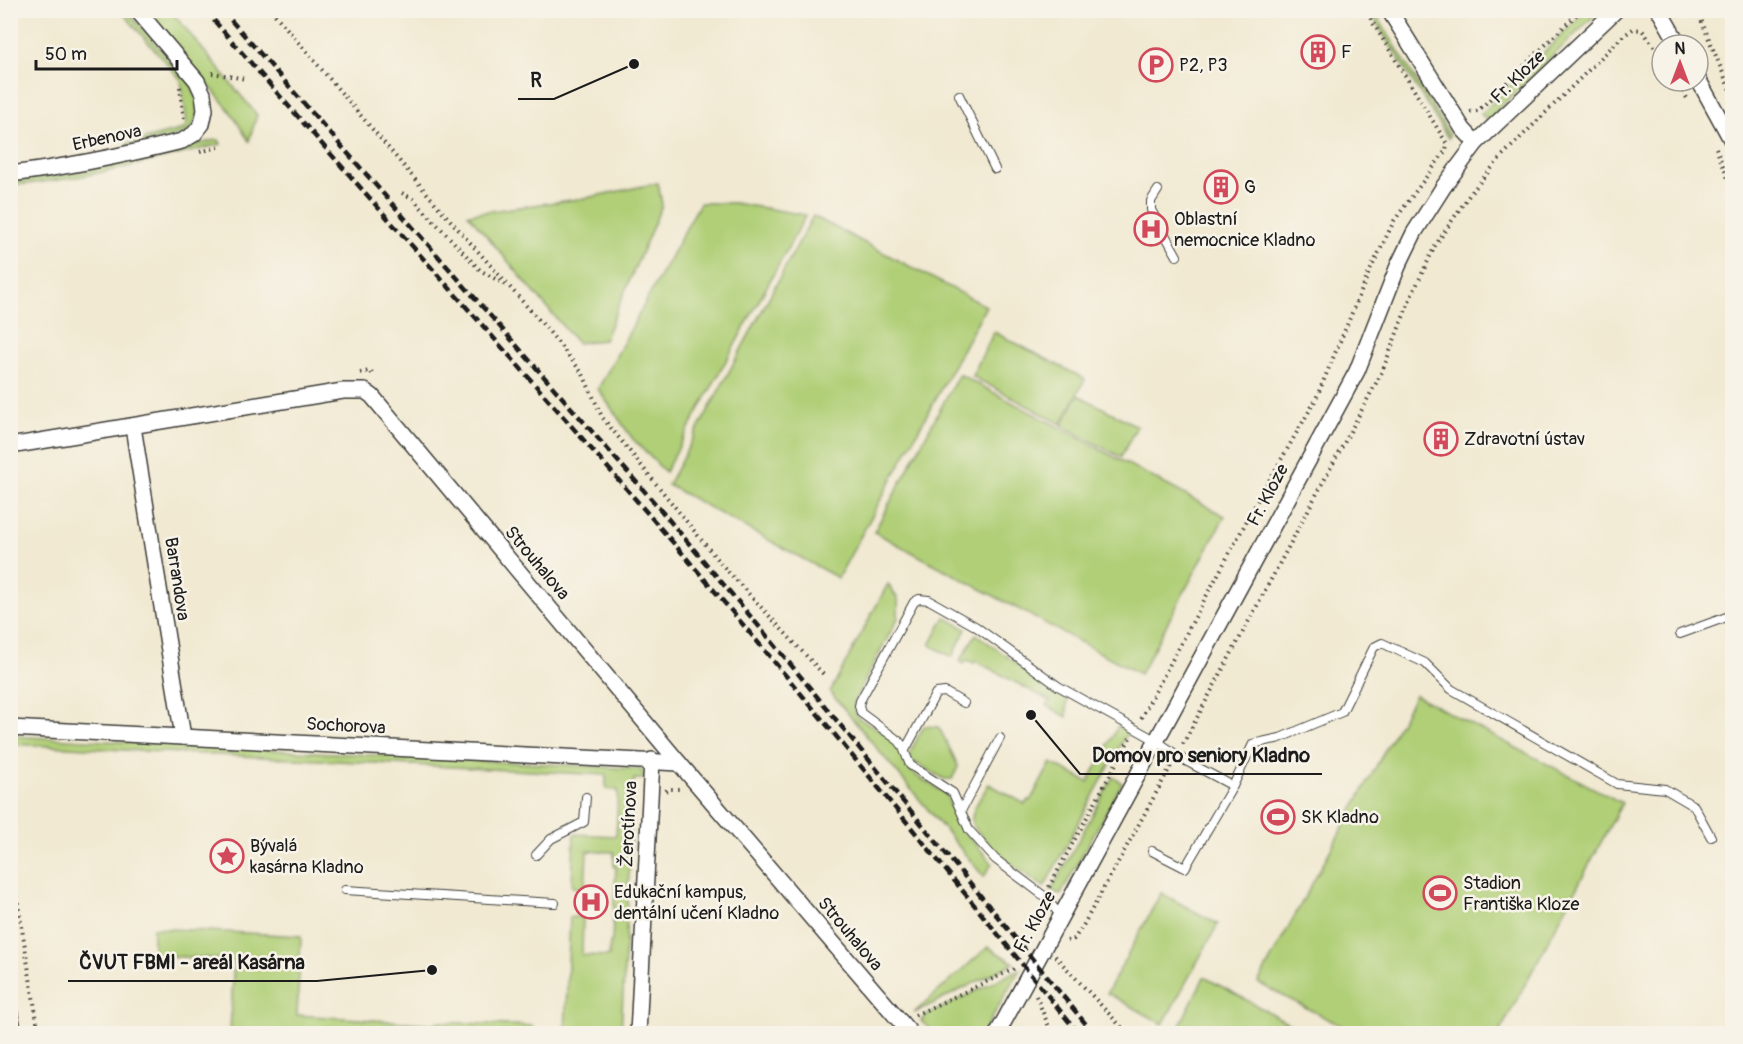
<svg xmlns="http://www.w3.org/2000/svg" width="1743" height="1044" font-family="Pangolin,sans-serif">
<rect width="100%" height="100%" fill="#f7f3e8"/>
<filter id="ink" filterUnits="userSpaceOnUse"><feTurbulence type="fractalNoise" baseFrequency=".0167" numOctaves="2"/><feDisplacementMap in="SourceGraphic" scale="12" xChannelSelector="R" yChannelSelector="G"/><feConvolveMatrix kernelMatrix="1 2 1 2 8 2 1 2 1" color-interpolation-filters="sRGB"/></filter>
<filter id="wash" filterUnits="userSpaceOnUse"><feTurbulence type="fractalNoise" baseFrequency=".008" numOctaves="4" result="noise"/><feDisplacementMap in="SourceGraphic" scale="24" xChannelSelector="R" yChannelSelector="G"/><feGaussianBlur stdDeviation="1.35" result="paint"/><feColorMatrix in="noise" values="0 0 0 0 0 0 0 0 0 0 0 0 0 0 0 0 0 1.4 0 .05"/><feComposite in="paint" operator="in"/></filter>
<g filter="url(#wash)">
<rect width="100%" height="100%" fill="#f1e9d1"/>
<!-- green -->
<g fill="#b0cf77" stroke="#66764a" stroke-width="1.5">
<path d="M121,11H127L191,85C198,100 202,123 185,133C175,138 141,144 128,147L126,146L128,143L184,129L187,123L181,80Z"/>
<path d="M148,11H171L257,115L249,141L230,111Z"/>
<path d="M1369,11H1374L1450,135L1448,138Z"/>
<path d="M1586,11H1599L1487,120L1481,114Z"/>
<path d="M215,140H219L221,144C152,161 83,180 12,185L16,180C84,175 149,156 215,140Z"/>
<path d="M658,183L662,205L604,340L577,343L468,214L586,198Z"/>
<path d="M700,203H734L806,215L665,472L632,438L598,389Z"/>
<path d="M813,216L986,306L838,578L668,485Z"/>
<path d="M994,332L1085,379L1061,424L972,376Z"/>
<path d="M959,374L1225,516L1140,674L874,532Z"/>
<path d="M1078,395L1137,426L1121,457L1062,426Z"/>
<path d="M888,584L898,599V618L854,701V711L858,718L882,731L898,747L905,765L915,775L945,793L959,825L992,863L984,877L830,692Z"/>
<path d="M945,617L966,629L952,657L930,645Z"/>
<path d="M976,634L1067,700V717L1047,706L1050,701L976,661L974,663L967,660L964,664L960,661Z"/>
<path d="M1415,695L1622,803L1499,1033H1355L1258,983Z"/>
<path d="M924,726L938,727C941,730 957,763 958,767L952,779H944L911,760L910,752Z"/>
<path d="M1118,726L1128,731L1044,887L997,854L973,826C968,812 982,796 989,784L1025,804L1028,800L1030,801L1051,763L1088,782Z"/>
<path d="M10,736L638,769L642,771L645,779H634L621,1033H565L570,917H583L582,955L609,956L610,942L612,941L616,867H614V852L587,851L585,888L572,887L574,834L616,836L618,790L606,789V775L11,744Z"/>
<path d="M1113,777L1122,783L1061,894L1051,891Z"/>
<path d="M1161,893L1218,924L1163,1024L1107,993Z"/>
<path d="M153,928L301,936L297,1015L435,1024L436,1022L533,1026V1033L230,1032L234,960L153,955Z"/>
<path d="M988,947L1014,963L914,1013Z"/>
<path d="M1020,969L983,1033H934L921,1021L925,1016Z"/>
<path d="M1204,977L1307,1033H1176Z"/>
</g>
</g>
<g filter="url(#ink)">
<g fill="none" stroke-linecap="round" stroke-linejoin="round">
<defs>
<g id="lane">
<path d="M959,95L995,169"/>
<path d="M1158,190L1151,201V210L1177,256"/>
<path d="M1680,634L1732,615"/>
<path d="M905,750L936,693L945,692L964,703"/>
<path d="M1233,786L1253,744L1280,738L1342,712L1374,647L1382,643L1425,663L1451,689L1617,784L1665,789L1694,806L1711,837"/>
<path d="M961,811L1000,738"/>
<path d="M536,855L551,839L584,822L586,797"/>
<path d="M345,890L555,903"/>
<path d="M1061,916L1044,896L995,859L969,830L953,793L910,765L902,745L899,741L861,713L859,706L860,701L914,602L919,599L929,600L975,626L1058,686L1157,741L1184,760L1233,786L1185,868L1152,851"/>
</g>
<g id="street">
<path d="M1389,10L1463,129L1476,143"/>
<path d="M1659,10L1679,45"/>
<path d="M1698,79L1732,141"/>
<path d="M10,174C69,167 125,155 182,141L194,134L202,124L205,110L203,94L197,81L137,10"/>
<path d="M133,427L183,737"/>
<path d="M10,446L343,391H365L372,396L679,763L911,1034"/>
<path d="M10,728L679,763"/>
<path d="M10,1014L14,1034"/>
<path d="M638,1034L652,760"/>
<path d="M997,1034L1357,371L1398,266L1414,233L1444,186L1476,143L1616,10"/>
</g>
</defs>
<!-- lane casing -->
<use href="#lane" stroke="#3c3b37" stroke-width="10"/>
<!-- street casing -->
<use href="#street" stroke="#3c3b37" stroke-width="18"/>
<!-- path -->
<g stroke="#3c3b37" stroke-width="4" stroke-dasharray="1.5 4.5" stroke-linecap="butt">
<path d="M271,10L442,211L547,329L583,374L602,417L721,564L825,676"/>
<path d="M1697,10L1732,95"/>
<path d="M212,73L246,79"/>
<path d="M1677,81L1688,100"/>
<path d="M180,87L184,121"/>
<path d="M1470,112L1478,111L1581,10"/>
<path d="M1716,148L1732,189"/>
<path d="M200,152L222,146"/>
<path d="M402,193L413,199L480,270L509,287"/>
<path d="M360,373L370,371L374,376"/>
<path d="M1141,718L1259,498L1315,401L1368,275L1394,221L1446,150L1447,144L1365,10"/>
<path d="M1183,744L1382,372L1410,299L1435,246L1470,194L1501,157L1622,37L1633,29L1642,30L1662,57"/>
<path d="M666,791L668,789H682"/>
<path d="M10,855L38,1027L172,1034"/>
<path d="M1049,887L1130,738"/>
<path d="M1067,941L1074,939L1084,924L1172,764"/>
<path d="M1055,956L1128,1034"/>
<path d="M1036,996L1052,1034"/>
<path d="M915,1015L1014,969"/>
</g>
<!-- lane -->
<use href="#lane" stroke="#fff" stroke-width="8"/>
<!-- street -->
<use href="#street" stroke="#fff" stroke-width="15"/>
<!-- rail -->
<g stroke="#1c1c1c" stroke-width="4.5" stroke-dasharray="9 4.5" stroke-linecap="butt">
<path d="M205,10C350,178 498,341 643,508C793,680 935,857 1079,1034"/>
<path d="M222,10L653,501L773,643L1094,1034"/>
</g>
</g>
</g>
<!-- icons -->
<defs>
<symbol id="building-ring" viewBox="-11 -11 22 22"><circle r="9.5" fill="#f7f3e8" stroke="#d1495b" stroke-width="1.5"/><path d="M-4-6H4V6H1V3H-1V6H-4ZM-2.5-4.3h1.7v1.8h-1.7ZM.8-4.3h1.7v1.8H.8ZM-2.5-1h1.7V.8h-1.7ZM.8-1h1.7V.8H.8Z" fill="#d1495b"/></symbol>
<symbol id="parking-ring" viewBox="-11 -11 22 22"><circle r="9.5" fill="#f7f3e8" stroke="#d1495b" stroke-width="1.5"/><path d="M-3.5-5.5H1a3.5 3.5 0 0 1 0 7H-1V5.5H-3.5ZM-1-3.4V-.6H.8a1.4 1.4 0 0 0 0-2.8Z" fill="#d1495b"/></symbol>
<symbol id="hospital-ring" viewBox="-11 -11 22 22"><circle r="9.5" fill="#f7f3e8" stroke="#d1495b" stroke-width="1.5"/><path d="M-5-5h3v3.5h4V-5h3V5h-3V1.5h-4V5h-3Z" fill="#d1495b"/></symbol>
<symbol id="stadium-ring" viewBox="-11 -11 22 22"><circle r="9.5" fill="#f7f3e8" stroke="#d1495b" stroke-width="1.5"/><path d="M0-5a6.5 5 0 1 0 0 10a6.5 5 0 1 0 0-10ZM-3.5-1.8h7v3.6h-7Z" fill="#d1495b"/></symbol>
<symbol id="sight-ring" viewBox="-11 -11 22 22"><circle r="9.5" fill="#f7f3e8" stroke="#d1495b" stroke-width="1.5"/><path d="M0-6L1.8-2.2L6-1.7L2.9 1.2L3.7 5.4L0 3.3L-3.7 5.4L-2.9 1.2L-6-1.7L-1.8-2.2Z" fill="#d1495b"/></symbol>
</defs>
<g fill-rule="evenodd">
<use href="#building-ring" x="1299" y="33" width="38" height="38"/>
<use href="#parking-ring" x="1137" y="46" width="38" height="38"/>
<use href="#building-ring" x="1202" y="168" width="38" height="38"/>
<use href="#hospital-ring" x="1132" y="210" width="38" height="38"/>
<use href="#building-ring" x="1422" y="420" width="38" height="38"/>
<use href="#stadium-ring" x="1259" y="798" width="38" height="38"/>
<use href="#sight-ring" x="208" y="837" width="38" height="38"/>
<use href="#stadium-ring" x="1421" y="874" width="38" height="38"/>
<use href="#hospital-ring" x="572" y="883" width="38" height="38"/>
</g>
<g text-anchor="middle" dominant-baseline="central" stroke-width="5" stroke-linejoin="round" paint-order="stroke">
<!-- poi labels -->
<g font-size="18" fill="#1c1c1c" stroke="#f7f3e8" text-anchor="start">
<text x="1341" y="52">F</text>
<text x="1179" y="65">P2, P3</text>
<text x="1244" y="187">G</text>
<text x="1174" y="219">Oblastní<tspan x="1174" dy="21">nemocnice Kladno</tspan></text>
<text x="1464" y="439">Zdravotní ústav</text>
<text x="1301" y="817">SK Kladno</text>
<text x="250" y="846">Bývalá<tspan x="250" dy="21">kasárna Kladno</tspan></text>
<text x="1463" y="883">Stadion<tspan x="1463" dy="21">Františka Kloze</tspan></text>
<text x="614" y="892">Edukační kampus,<tspan x="614" dy="21">dentální učení Kladno</tspan></text>
</g>
<!-- street labels -->
<g font-size="18" fill="#1c1c1c" stroke="#f7f3e8">
<text transform="translate(1518 77) rotate(-44)">Fr. Kloze</text>
<text transform="translate(107 138) rotate(-12)">Erbenova</text>
<text transform="translate(1268 495) rotate(-62)">Fr. Kloze</text>
<text transform="translate(537 563) rotate(50)">Strouhalova</text>
<text transform="translate(177 579) rotate(81)">Barrandova</text>
<text transform="translate(346 726) rotate(3)">Sochorova</text>
<text transform="translate(629 824) rotate(-87)">Žerotínova</text>
<text transform="translate(1035 922) rotate(-61)">Fr. Kloze</text>
<text transform="translate(850 934) rotate(50)">Strouhalova</text>
</g>
</g>
<!-- callouts -->
<path fill="none" stroke="#1c1c1c" stroke-width="2" d="M634 64L554 99H518M1031 715L1080 774H1322M432 970L317 981H68"/>
<g fill="#1c1c1c" stroke="#f7f3e8" stroke-width="2">
<circle cx="634" cy="64" r="6"/>
<circle cx="1031" cy="715" r="6"/>
<circle cx="432" cy="970" r="6"/>
</g>
<g font-size="20" text-anchor="middle" font-weight="bold" fill="#1c1c1c" stroke="#f7f3e8" stroke-width="5" stroke-linejoin="round" paint-order="stroke">
<text x="536" y="87">R</text>
<text x="1201" y="762">Domov pro seniory Kladno</text>
<text x="192" y="969">ČVUT FBMI - areál Kasárna</text>
</g>
<!-- margin -->
<rect width="1743" height="1044" fill="none" stroke="#f7f3e8" stroke-width="36"/>
<!-- north arrow -->
<g transform="translate(1680 63)"><circle r="28" fill="#f7f3e8" stroke="#9f9d96" stroke-width="1.5"/>
<path d="M0-4.5L10 22L0 15L-10 22Z" fill="#d1495b"/>
<text y="-9" font-size="16" font-weight="bold" text-anchor="middle" fill="#1c1c1c">N</text>
</g>
<!-- scale -->
<path d="M36 60v9h141v-9" fill="none" stroke="#1c1c1c" stroke-width="3"/>
<text x="45" y="60" font-size="18" fill="#1c1c1c" stroke="#f7f3e8" stroke-width="4.5" paint-order="stroke">50 m</text>
</svg>
